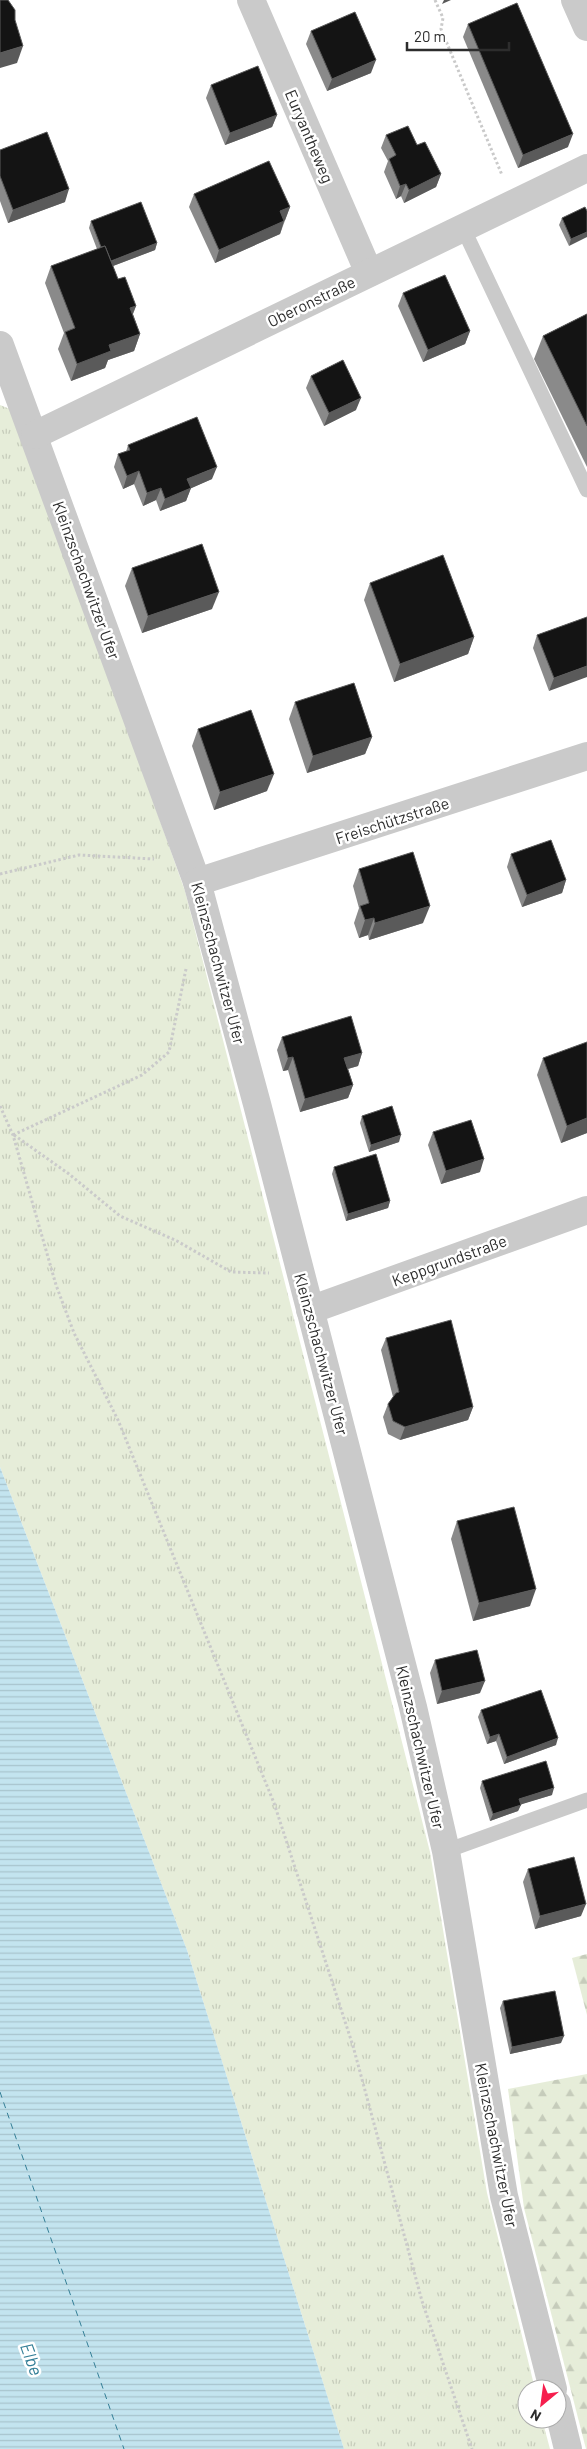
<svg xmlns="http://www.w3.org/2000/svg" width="587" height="2449" font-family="Barlow,sans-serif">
<defs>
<pattern id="grass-tufts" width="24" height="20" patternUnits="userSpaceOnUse" patternTransform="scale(1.25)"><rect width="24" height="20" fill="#e6edd9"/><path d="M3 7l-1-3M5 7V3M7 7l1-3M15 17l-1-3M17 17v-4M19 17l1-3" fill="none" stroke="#c6ccbb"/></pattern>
<pattern id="forest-firs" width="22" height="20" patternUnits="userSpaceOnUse" patternTransform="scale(1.25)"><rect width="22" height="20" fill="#e6edd9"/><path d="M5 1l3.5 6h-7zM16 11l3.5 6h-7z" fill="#c6ccbb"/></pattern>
<pattern id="water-rules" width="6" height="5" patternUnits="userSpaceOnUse" patternTransform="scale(1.25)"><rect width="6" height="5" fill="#c3e4ef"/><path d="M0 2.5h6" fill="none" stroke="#a8c4cd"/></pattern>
</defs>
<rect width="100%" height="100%" fill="#fff"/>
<!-- grass -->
<path fill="url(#grass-tufts)" d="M0,405L10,409L82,601L185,891L430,1852L487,2193L535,2389H527V2419H542L550,2449H344L187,1950L0,1467Z"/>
<!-- forest -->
<g fill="url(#forest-firs)">
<path d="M587,1954V2015L572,1958Z"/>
<path d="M587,2074V2449H586L524,2208L508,2089Z"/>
</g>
<!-- water -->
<path fill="url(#water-rules)" d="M0,1467L187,1950L344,2449H0Z"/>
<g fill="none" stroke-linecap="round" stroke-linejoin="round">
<!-- ferry -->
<path stroke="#347f97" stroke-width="1" stroke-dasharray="6 5" stroke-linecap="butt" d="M0,2092L124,2449"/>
<!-- path -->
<g stroke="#cacaca" stroke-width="3" stroke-dasharray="2.5 2.5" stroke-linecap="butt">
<path d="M435,0L443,18L441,29L502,175"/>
<path d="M0,874L79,855L154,859"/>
<path d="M0,1106L13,1135L56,1285L74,1333L118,1420L274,1803L353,2046L422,2301L472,2449"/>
<path d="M13,1135L142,1075L169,1052L186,969"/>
<path d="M14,1135L69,1174L120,1216L177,1241L231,1272L269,1273"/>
</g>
<!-- service -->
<g stroke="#cacaca" stroke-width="15">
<path d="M463,228L587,490"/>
<path d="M446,1851L587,1800"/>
</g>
<!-- minor -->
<g stroke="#cacaca" stroke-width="28">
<path d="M251,0L369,273"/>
<path d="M575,0L587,27"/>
<path d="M0,345L197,882L257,1104L413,1707L446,1851L504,2196L553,2389"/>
<path d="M35,435L587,168"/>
<path d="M197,882L587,756"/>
<path d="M310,1310L587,1210"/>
<path d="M557,2404L568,2449"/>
</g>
</g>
<!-- wall -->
<g fill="#8a8a8a">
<path d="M468,24L568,147L518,168L463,37Z"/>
<path d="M311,31L371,73L327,91L306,44Z"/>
<path d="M211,85L277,115L272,127L225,145L206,98Z"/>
<path d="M386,135L417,145L441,174L436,187L404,203L401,196L396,199L384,172L388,161L381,148Z"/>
<path d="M0,150L65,202L8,223L0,201Z"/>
<path d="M194,194L290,207L280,234L215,263L189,207Z"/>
<path d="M587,211L569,246L559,225L562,218Z"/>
<path d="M91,221L157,243L155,250L113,266L118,279L136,306L133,314L140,334L134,351L108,360L105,368L71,381L58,349L64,333L45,283L51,266L97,249L89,228Z"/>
<path d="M403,293L470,331L465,344L423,362L398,306Z"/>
<path d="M587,314V467L534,359L543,336Z"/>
<path d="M311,376L356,410L324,426L306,388Z"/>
<path d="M128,445L212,479L191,488L186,501L160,511L156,500L143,506L134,484L123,489L114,467L118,454L126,452Z"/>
<path d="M132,568L212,609L142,633L125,586Z"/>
<path d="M370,583L474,637L468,654L394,682L364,600Z"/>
<path d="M587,617L549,691L533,648L537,635Z"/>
<path d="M295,702L372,737L365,754L307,773L289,719Z"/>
<path d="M198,729L267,791L214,810L192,746Z"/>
<path d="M511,854L566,880L562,893L522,907L507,867Z"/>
<path d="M359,869L423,923L369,940L368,935L359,938L354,923L359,908L353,886Z"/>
<path d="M282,1037L362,1053L358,1066L348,1069L353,1085L348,1098L300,1112L288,1070L283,1071L277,1050Z"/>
<path d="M543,1058L587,1133L561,1143L537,1075Z"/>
<path d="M362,1116L399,1142L369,1152L360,1123Z"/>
<path d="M433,1132L480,1172L441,1184L428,1145Z"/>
<path d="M334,1167L390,1201L388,1208L346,1221L332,1174Z"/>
<path d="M386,1338L473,1407L468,1420L400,1440L388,1434L383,1417L388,1404L393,1397L381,1350Z"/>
<path d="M457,1521L530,1606L473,1621L451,1539Z"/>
<path d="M435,1660L480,1693L437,1704L430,1673Z"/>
<path d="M481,1710L556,1745L504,1764L496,1741L487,1744L478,1717Z"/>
<path d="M482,1781L552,1795L521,1804L518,1811L490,1821L480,1788Z"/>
<path d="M528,1869L581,1916L535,1929L523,1882Z"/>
<path d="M503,2001L561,2043L510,2054L500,2008Z"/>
</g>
<!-- shaded-wall -->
<g fill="#5a5a5a">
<path d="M444,0H451L442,4Z"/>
<path d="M23,46L17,63L0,68V53Z"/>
<path d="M376,60L371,73L327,91L332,79Z"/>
<path d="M277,115L272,127L225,145L230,133Z"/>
<path d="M573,134L568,147L518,168L523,155Z"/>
<path d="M441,174L436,187L404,203L409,190Z"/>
<path d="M406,184L401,196L396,199L400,186Z"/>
<path d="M69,189L65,202L8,223L13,210Z"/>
<path d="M290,207L285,220L276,224L280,211Z"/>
<path d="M284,221L280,234L215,263L219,250Z"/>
<path d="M587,232V237L569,246L571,239Z"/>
<path d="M157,243L155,250L105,269L107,263Z"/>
<path d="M136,306L129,323L130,308Z"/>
<path d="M470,331L465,344L423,362L428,350Z"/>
<path d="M140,334L134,351L108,360L105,368L71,381L77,364L109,345Z"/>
<path d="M361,398L356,410L324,426L329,413Z"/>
<path d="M217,467L212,479L185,491L191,488L186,501L160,511L165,499L187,479Z"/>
<path d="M139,471L134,484L123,489L127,476Z"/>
<path d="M161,488L156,500L143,506L147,493Z"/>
<path d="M219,592L212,609L142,633L148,616Z"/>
<path d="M474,637L468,654L394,682L400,664Z"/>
<path d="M587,666V677L549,691L554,678Z"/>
<path d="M372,737L365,754L307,773L313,756Z"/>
<path d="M274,774L267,791L214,810L220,792Z"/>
<path d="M566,880L562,893L522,907L527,895Z"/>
<path d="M430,906L423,923L369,940L375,923Z"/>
<path d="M374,918L368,935L359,938L365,920Z"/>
<path d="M362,1053L358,1066L340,1071L344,1058Z"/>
<path d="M293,1057L288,1070L283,1071L288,1058Z"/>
<path d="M353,1085L348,1098L300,1112L305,1099Z"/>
<path d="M587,1118V1133L561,1143L567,1126Z"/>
<path d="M401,1135L399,1142L369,1152L371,1145Z"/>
<path d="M484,1159L480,1172L441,1184L446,1171Z"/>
<path d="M390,1201L388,1208L346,1221L348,1214Z"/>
<path d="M473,1407L468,1420L400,1440L405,1427Z"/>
<path d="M536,1589L530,1606L473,1621L479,1603Z"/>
<path d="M485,1681L480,1693L437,1704L442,1691Z"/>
<path d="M499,1734L496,1741L487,1744L490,1737Z"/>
<path d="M558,1738L556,1745L504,1764L507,1757Z"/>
<path d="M554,1788L552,1795L516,1806L519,1799Z"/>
<path d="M521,1805L518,1811L490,1821L493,1814Z"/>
<path d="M586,1904L581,1916L535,1929L540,1916Z"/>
<path d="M564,2036L561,2043L510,2054L512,2047Z"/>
</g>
<!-- building -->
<g fill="#141414" stroke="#5a5a5a">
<path d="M0,0H8L15,10V20L23,46L0,53Z"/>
<path d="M517,3L573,134L523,155L468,24Z"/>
<path d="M355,12L376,60L332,79L311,31Z"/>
<path d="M258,66L277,115L230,133L211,85Z"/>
<path d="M408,126L417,145L425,142L441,174L409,190L406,184L400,186L389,159L396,155L386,135Z"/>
<path d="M47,132L69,189L13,210L0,176V150Z"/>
<path d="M269,161L290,207L280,211L284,221L219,250L194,194Z"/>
<path d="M141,202L157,243L111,261L105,246L101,247L91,221Z"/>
<path d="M585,207L587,211V232L571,239L562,218Z"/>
<path d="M105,246L118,279L125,277L136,306L130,308L140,334L109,345L111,351L77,364L65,332L75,328L51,266Z"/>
<path d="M445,275L470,331L428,350L403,293Z"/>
<path d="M587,314V426L543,336Z"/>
<path d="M343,360L361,398L329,413L311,376Z"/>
<path d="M197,417L217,467L187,479L191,488L165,499L161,488L147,493L139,471L127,476L118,454L130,450L128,445Z"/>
<path d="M202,544L219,592L148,616L132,568Z"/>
<path d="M443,555L474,637L400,664L370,583Z"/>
<path d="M587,617V666L554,678L537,635Z"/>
<path d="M354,683L372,737L313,756L295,702Z"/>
<path d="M251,710L274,774L220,792L198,729Z"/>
<path d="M551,840L566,880L527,895L511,854Z"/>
<path d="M413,852L430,906L375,923L374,918L365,920L360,906L369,903L359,869Z"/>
<path d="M351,1016L362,1053L344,1058L353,1085L305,1099L293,1057L288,1058L282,1037Z"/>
<path d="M587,1042V1118L567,1126L543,1058Z"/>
<path d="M392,1106L401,1135L371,1145L362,1116Z"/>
<path d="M471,1120L484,1159L446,1171L433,1132Z"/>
<path d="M376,1154L390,1201L348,1214L334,1167Z"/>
<path d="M451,1320L473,1407L405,1427L393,1421L388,1404L396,1393L399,1392L386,1338Z"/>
<path d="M514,1507L536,1589L479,1603L457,1521Z"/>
<path d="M477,1650L485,1681L442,1691L435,1660Z"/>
<path d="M541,1690L558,1738L507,1757L499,1734L490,1737L481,1710Z"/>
<path d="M546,1761L554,1788L519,1799L521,1805L493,1814L482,1781Z"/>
<path d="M574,1857L586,1904L540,1916L528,1869Z"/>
<path d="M555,1991L564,2036L512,2047L503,2001Z"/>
</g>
<g text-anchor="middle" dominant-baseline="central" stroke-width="5" stroke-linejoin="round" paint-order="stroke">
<!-- street labels -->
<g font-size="16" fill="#2d2d2d" stroke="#fff">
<text transform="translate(310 136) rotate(67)">Euryantheweg</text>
<text transform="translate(311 301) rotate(-26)">Oberonstraße</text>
<text transform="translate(87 580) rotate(70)">Kleinzschachwitzer Ufer</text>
<text transform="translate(392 820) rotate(-18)">Freischützstraße</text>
<text transform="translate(219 963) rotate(75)">Kleinzschachwitzer Ufer</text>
<text transform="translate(449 1260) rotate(-20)">Keppgrundstraße</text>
<text transform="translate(322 1354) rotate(75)">Kleinzschachwitzer Ufer</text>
<text transform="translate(421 1747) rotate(77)">Kleinzschachwitzer Ufer</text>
<text transform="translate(497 2145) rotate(79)">Kleinzschachwitzer Ufer</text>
</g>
<!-- water labels -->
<g font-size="18" font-style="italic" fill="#347f97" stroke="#fff">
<text transform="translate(32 2359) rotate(70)">Elbe</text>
</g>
</g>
<!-- north arrow -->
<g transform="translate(542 2404) rotate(209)"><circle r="24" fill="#ffffff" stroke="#ababab"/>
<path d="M0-4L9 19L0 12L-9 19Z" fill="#f61e4d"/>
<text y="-8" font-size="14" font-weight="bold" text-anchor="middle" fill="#2d2d2d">N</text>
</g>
<!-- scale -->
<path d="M407 42v8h102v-8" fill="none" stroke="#2d2d2d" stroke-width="2.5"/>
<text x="414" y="42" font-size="15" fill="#2d2d2d" stroke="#ffffff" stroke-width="4" paint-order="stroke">20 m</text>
</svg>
